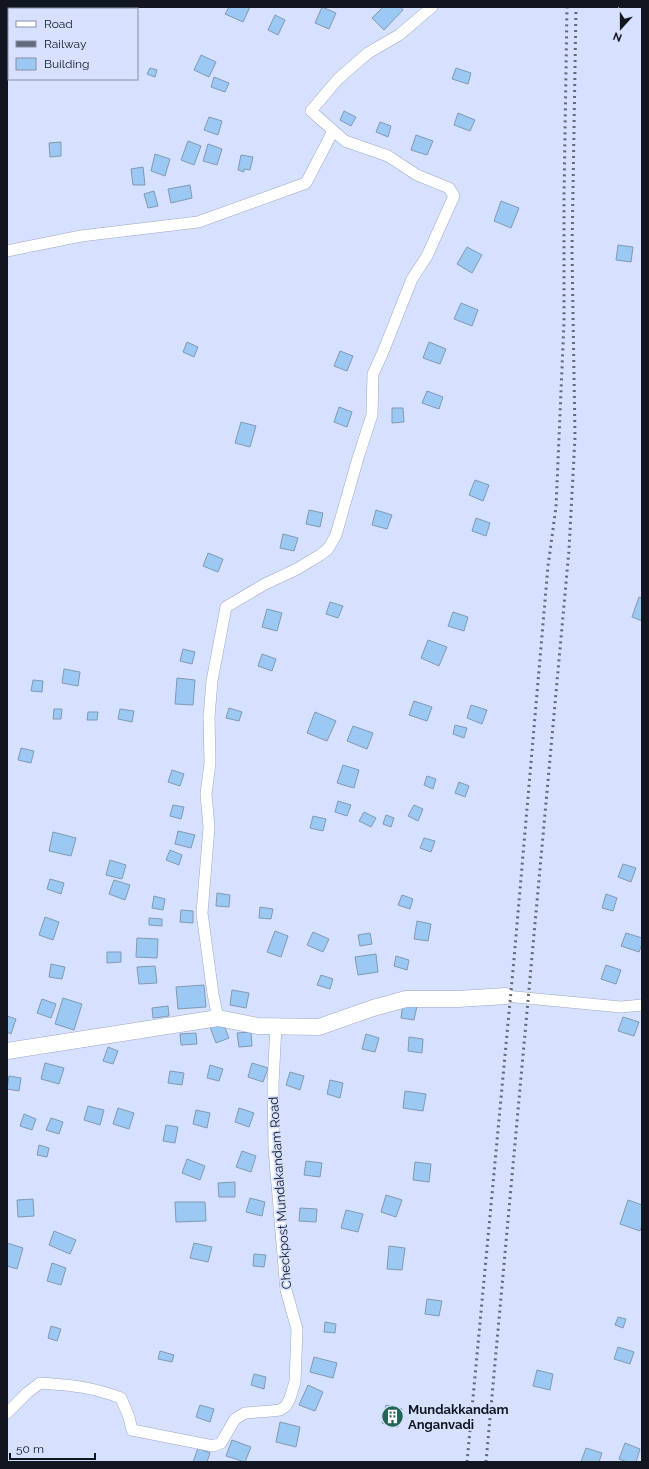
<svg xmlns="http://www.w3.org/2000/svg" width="649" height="1469" font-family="Raleway,sans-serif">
<rect width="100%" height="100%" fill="#d5e1fe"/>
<!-- building -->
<g fill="#9cc8f4" stroke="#8399b0">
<path d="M229,7H250L243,22L225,14Z"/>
<path d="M322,7L336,13L329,29L315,23Z"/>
<path d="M383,7H401L403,10L384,30L372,18Z"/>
<path d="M275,15L285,20L278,35L268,30Z"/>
<path d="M201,55L216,62L209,77L194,70Z"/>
<path d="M150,68L157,70L155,77L147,74Z"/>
<path d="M456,68L471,73L468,84L452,79Z"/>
<path d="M214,77L229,83L225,92L211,87Z"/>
<path d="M344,111L356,117L351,126L340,120Z"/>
<path d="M458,113L475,120L470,131L454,125Z"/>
<path d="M209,117L222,121L218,135L204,130Z"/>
<path d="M380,122L391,126L388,137L376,132Z"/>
<path d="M416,135L433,141L427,155L411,150Z"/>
<path d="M188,141L201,146L194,165L181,160Z"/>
<path d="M61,142V156L50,157L49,143Z"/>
<path d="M208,144L222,149L217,165L203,161Z"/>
<path d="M155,154L170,159L165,176L151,171Z"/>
<path d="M241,155L253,157L250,170L244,169V172L238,170Z"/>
<path d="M143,167L145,185H133L131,169Z"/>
<path d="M190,185L192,198L171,203L168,189Z"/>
<path d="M154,191L158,206L148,208L144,194Z"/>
<path d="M501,201L519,208L511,228L494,221Z"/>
<path d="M618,245L633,247L631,262L616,260Z"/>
<path d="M467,247L482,255L472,273L457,264Z"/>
<path d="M461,303L478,310L472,326L454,319Z"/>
<path d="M187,342L198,347L194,357L183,352Z"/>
<path d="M429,342L446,349L440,364L423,358Z"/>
<path d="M340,351L353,356L347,371L334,366Z"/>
<path d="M427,391L443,397L439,409L422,403Z"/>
<path d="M339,407L352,412L347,427L334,422Z"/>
<path d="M392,408H403L404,422L392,423Z"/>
<path d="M241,422L256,426L250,447L235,443Z"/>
<path d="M475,480L489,485L483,501L469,495Z"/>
<path d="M309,510L323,513L320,527L306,524Z"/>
<path d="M376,510L392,515L387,529L372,525Z"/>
<path d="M476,518L490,523L486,536L472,531Z"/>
<path d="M283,534L298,538L294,551L280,548Z"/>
<path d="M208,553L223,559L218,572L203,566Z"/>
<path d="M639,597L642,598V621L632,617Z"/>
<path d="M330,602L343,606L338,618L326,614Z"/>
<path d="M267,609L282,613L277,631L262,627Z"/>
<path d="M453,612L468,617L464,631L448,626Z"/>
<path d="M428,640L447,647L439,666L421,658Z"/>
<path d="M183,649L195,652L192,664L180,661Z"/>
<path d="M262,654L276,659L272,671L258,666Z"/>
<path d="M64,669L80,672L78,686L62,683Z"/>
<path d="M177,678L195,680L193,705L175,704Z"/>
<path d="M33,680L43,681L42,692L31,691Z"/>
<path d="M414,701L432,707L427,721L409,715Z"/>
<path d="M471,705L487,710L482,724L467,718Z"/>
<path d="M229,708L242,712L239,721L226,718Z"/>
<path d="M54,709H62L61,719H53Z"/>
<path d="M120,709L134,711L132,722L118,719Z"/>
<path d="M88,712H98L97,720H87Z"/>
<path d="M315,712L336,721L327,741L307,733Z"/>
<path d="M455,725L467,728L464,738L453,734Z"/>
<path d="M353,726L373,733L367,749L347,741Z"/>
<path d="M21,748L34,751L31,763L18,760Z"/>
<path d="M343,765L359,770L354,788L337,783Z"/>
<path d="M172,770L184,774L180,786L168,782Z"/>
<path d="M427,776L436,779L433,789L424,785Z"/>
<path d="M459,782L469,786L465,797L455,793Z"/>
<path d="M338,801L351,805L347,816L335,812Z"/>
<path d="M173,805L184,807L181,819L170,816Z"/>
<path d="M414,805L423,809L418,821L408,816Z"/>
<path d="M364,812L376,818L371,827L359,821Z"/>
<path d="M386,815L394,818L391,827L383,824Z"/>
<path d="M313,816L326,819L323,831L310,828Z"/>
<path d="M178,831L195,835L191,848L175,844Z"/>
<path d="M53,832L76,838L71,856L49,851Z"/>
<path d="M424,838L435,841L431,852L420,848Z"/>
<path d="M170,850L182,855L179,865L166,860Z"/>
<path d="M110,860L126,865L122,879L106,875Z"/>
<path d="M623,864L636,868L631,882L618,877Z"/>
<path d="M50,879L64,883L61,894L47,889Z"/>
<path d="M114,880L130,885L125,900L109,894Z"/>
<path d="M217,893L230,895L229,907L216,906Z"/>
<path d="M606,894L617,898L613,911L602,908Z"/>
<path d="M402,895L413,899L410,909L398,905Z"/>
<path d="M154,896L165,899L163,910L152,908Z"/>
<path d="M260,907L273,909L271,919L259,918Z"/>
<path d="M181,910L193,911V923L180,922Z"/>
<path d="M45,917L59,922L53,940L39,935Z"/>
<path d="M149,918L162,919V926L149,925Z"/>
<path d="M417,921L431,924L428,941L414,939Z"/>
<path d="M275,931L288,936L281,957L267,952Z"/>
<path d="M313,932L329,939L323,952L307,945Z"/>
<path d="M370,933L372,944L360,946L358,935Z"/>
<path d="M626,933L642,938V944L639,952L621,946Z"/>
<path d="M137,938L158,939L157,958L136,957Z"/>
<path d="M107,952H121V962L107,963Z"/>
<path d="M376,954L378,972L358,975L355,957Z"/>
<path d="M396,956L409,960L407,970L394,966Z"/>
<path d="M51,964L65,967L62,979L49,977Z"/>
<path d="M606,965L621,970L616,984L601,979Z"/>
<path d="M155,966L157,983L139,984L137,967Z"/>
<path d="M321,975L333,979L330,989L317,985Z"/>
<path d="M204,985L206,1007L178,1009L176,987Z"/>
<path d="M232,990L249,993L246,1008L230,1005Z"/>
<path d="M63,998L82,1004L74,1030L55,1024Z"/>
<path d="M42,999L56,1004L51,1018L37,1013Z"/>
<path d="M403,1004L417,1006L414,1020L401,1018Z"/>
<path d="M168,1006L169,1016L153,1018L152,1008Z"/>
<path d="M7,1016L16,1019L11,1034L7,1032Z"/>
<path d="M623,1017L639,1022L634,1036L618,1031Z"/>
<path d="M223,1023L229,1038L216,1043L210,1027Z"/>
<path d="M251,1032L252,1046L239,1047L237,1033Z"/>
<path d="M196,1033L197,1044L181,1045L180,1034Z"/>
<path d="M366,1034L379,1038L375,1052L362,1049Z"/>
<path d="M409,1037L423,1039L422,1053L408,1051Z"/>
<path d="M108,1047L118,1051L113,1064L103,1061Z"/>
<path d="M45,1063L64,1068L59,1084L41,1079Z"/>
<path d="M252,1063L268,1068L263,1082L248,1077Z"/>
<path d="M210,1065L223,1069L219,1081L207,1078Z"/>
<path d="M170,1071L184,1073L182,1085L168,1083Z"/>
<path d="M290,1072L304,1076L300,1090L286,1085Z"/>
<path d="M9,1076L21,1078L19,1091L7,1089Z"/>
<path d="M330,1080L343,1083L340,1098L327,1094Z"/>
<path d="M405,1091L426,1094L423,1111L403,1108Z"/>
<path d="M88,1106L104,1110L100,1125L84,1120Z"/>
<path d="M118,1108L134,1113L129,1129L113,1124Z"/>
<path d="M239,1108L254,1113L249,1127L235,1122Z"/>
<path d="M196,1110L210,1113L207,1128L193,1124Z"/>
<path d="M24,1114L36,1119L32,1130L20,1126Z"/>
<path d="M51,1118L63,1122L59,1134L46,1130Z"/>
<path d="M166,1125L178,1127L175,1143L163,1141Z"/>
<path d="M39,1145L49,1148L47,1157L37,1155Z"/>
<path d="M242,1151L256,1156L251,1172L236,1167Z"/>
<path d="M187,1159L205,1166L200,1180L182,1173Z"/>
<path d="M306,1161L322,1163L320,1177L304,1175Z"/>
<path d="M415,1162L431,1164L429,1182L413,1180Z"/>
<path d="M235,1182V1197H219L218,1183Z"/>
<path d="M386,1195L402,1200L396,1217L381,1212Z"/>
<path d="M250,1198L265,1202L262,1216L246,1212Z"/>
<path d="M33,1199L34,1216L18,1217L17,1200Z"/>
<path d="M628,1200L642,1205V1225L640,1231L620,1224Z"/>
<path d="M175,1202H205L206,1221L176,1222Z"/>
<path d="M300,1208L317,1209L316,1222L299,1221Z"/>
<path d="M346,1210L363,1214L358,1232L341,1228Z"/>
<path d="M54,1231L76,1240L70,1254L49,1245Z"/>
<path d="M7,1243L23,1248L17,1269L7,1266Z"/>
<path d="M194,1243L212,1247L208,1262L190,1258Z"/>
<path d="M389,1246L405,1248L402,1270L387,1269Z"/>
<path d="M254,1254L266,1255L264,1267L253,1266Z"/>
<path d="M52,1263L66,1268L61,1285L47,1281Z"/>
<path d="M427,1299L442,1301L439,1316L425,1314Z"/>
<path d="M618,1317L626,1319L623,1328L615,1325Z"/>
<path d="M325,1322L336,1324L335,1333L324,1332Z"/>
<path d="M51,1326L61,1329L57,1341L48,1338Z"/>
<path d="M618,1347L634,1352L630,1364L614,1359Z"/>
<path d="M160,1351L174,1355L172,1362L158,1359Z"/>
<path d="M314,1357L337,1363L333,1378L310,1372Z"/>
<path d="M537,1370L553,1374L550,1390L533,1386Z"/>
<path d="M254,1374L266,1377L264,1389L251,1385Z"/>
<path d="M308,1385L323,1392L315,1411L299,1405Z"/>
<path d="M200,1405L214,1409L210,1422L196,1417Z"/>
<path d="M386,1405L402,1409L398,1427L382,1423Z"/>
<path d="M280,1422L300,1427L296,1447L276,1442Z"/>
<path d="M232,1440L251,1447L245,1462L226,1456Z"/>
<path d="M625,1443L640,1449L636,1462H627L619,1459Z"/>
<path d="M198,1448L210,1453L207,1462H193Z"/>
<path d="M586,1448L602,1453L599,1462H581Z"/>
</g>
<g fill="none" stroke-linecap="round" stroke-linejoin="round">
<defs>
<g id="street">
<path d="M7,251L81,236L198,222L306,183L333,131"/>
<path d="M506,996L621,1007L642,1005"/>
<path d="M218,1018L213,994L202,913L209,827L206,794L210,763L209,717L212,681L226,607L265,584L297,569L320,555L328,549L336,535L358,458L372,415L373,374L383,352L412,279L427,256L454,196L449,188L417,175L388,156L345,141L311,111L338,79L368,53L399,35L432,7"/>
<path d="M7,1413L27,1393L40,1383C71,1385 92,1387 121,1398L129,1417L132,1430L213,1446L221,1443L235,1419L245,1413L271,1411L280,1410L286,1406L290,1398L295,1382L297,1329L286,1290L274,1149L273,1084L276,1026"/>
</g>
<path id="secondary" d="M7,1051L218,1018L258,1026L319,1027L373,1008L406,999H458L506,996"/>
</defs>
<!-- street casing -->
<use href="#street" stroke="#9ca8c3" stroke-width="12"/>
<!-- secondary casing -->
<use href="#secondary" stroke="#9ca8c3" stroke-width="17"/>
<!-- street -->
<use href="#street" stroke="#fff" stroke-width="11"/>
<!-- secondary -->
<use href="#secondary" stroke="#fff" stroke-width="16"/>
<!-- rail -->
<g stroke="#62697b" stroke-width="3" stroke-dasharray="2 4" stroke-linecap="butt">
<path d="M467,1462L514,959L548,566L556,507L564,322V197L567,7"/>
<path d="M486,1462L569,550L575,437L572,251L576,7"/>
</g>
</g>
<!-- icons -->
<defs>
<symbol id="building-disc" viewBox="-11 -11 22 22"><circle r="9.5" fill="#226555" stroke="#d5e1fe"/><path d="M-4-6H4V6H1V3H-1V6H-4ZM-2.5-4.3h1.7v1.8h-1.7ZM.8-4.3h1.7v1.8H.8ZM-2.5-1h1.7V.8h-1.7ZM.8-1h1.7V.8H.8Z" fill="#fff"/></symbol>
</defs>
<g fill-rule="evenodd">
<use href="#building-disc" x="380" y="1404" width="25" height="25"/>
</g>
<g text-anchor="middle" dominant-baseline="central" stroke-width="3.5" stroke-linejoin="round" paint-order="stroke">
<!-- street labels -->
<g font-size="13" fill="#121620" stroke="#d5e1fe">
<text transform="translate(280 1193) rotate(-94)">Checkpost Mundakandam Road</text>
</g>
<!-- poi labels -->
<g font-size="13" font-weight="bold" fill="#121620" stroke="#d5e1fe" text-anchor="start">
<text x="408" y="1409">Mundakkandam<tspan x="408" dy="15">Anganvadi</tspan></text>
</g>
</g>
<!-- border -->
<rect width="649" height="1469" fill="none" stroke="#121620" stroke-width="16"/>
<!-- legend -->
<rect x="8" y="8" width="130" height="72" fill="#d5e1fe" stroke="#8790a5"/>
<rect x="16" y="21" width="20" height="6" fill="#ffffff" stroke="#8790a5"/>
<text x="44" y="28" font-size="12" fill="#121620">Road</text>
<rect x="16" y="41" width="20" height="6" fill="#62697b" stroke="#8790a5"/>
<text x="44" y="48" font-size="12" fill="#121620">Railway</text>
<rect x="16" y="58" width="20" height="12" fill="#9cc8f4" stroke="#8790a5"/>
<text x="44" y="68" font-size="12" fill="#121620">Building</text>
<!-- north arrow -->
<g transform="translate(621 28) rotate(201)" stroke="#d5e1fe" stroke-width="3" paint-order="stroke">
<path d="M0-3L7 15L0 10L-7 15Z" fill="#121620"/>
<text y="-6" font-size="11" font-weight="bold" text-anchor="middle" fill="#121620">N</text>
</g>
<!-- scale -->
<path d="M10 1453v6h85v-6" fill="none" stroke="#121620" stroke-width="2"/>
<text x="16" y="1453" font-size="12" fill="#121620" stroke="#d5e1fe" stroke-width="3" paint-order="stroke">50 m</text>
</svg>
